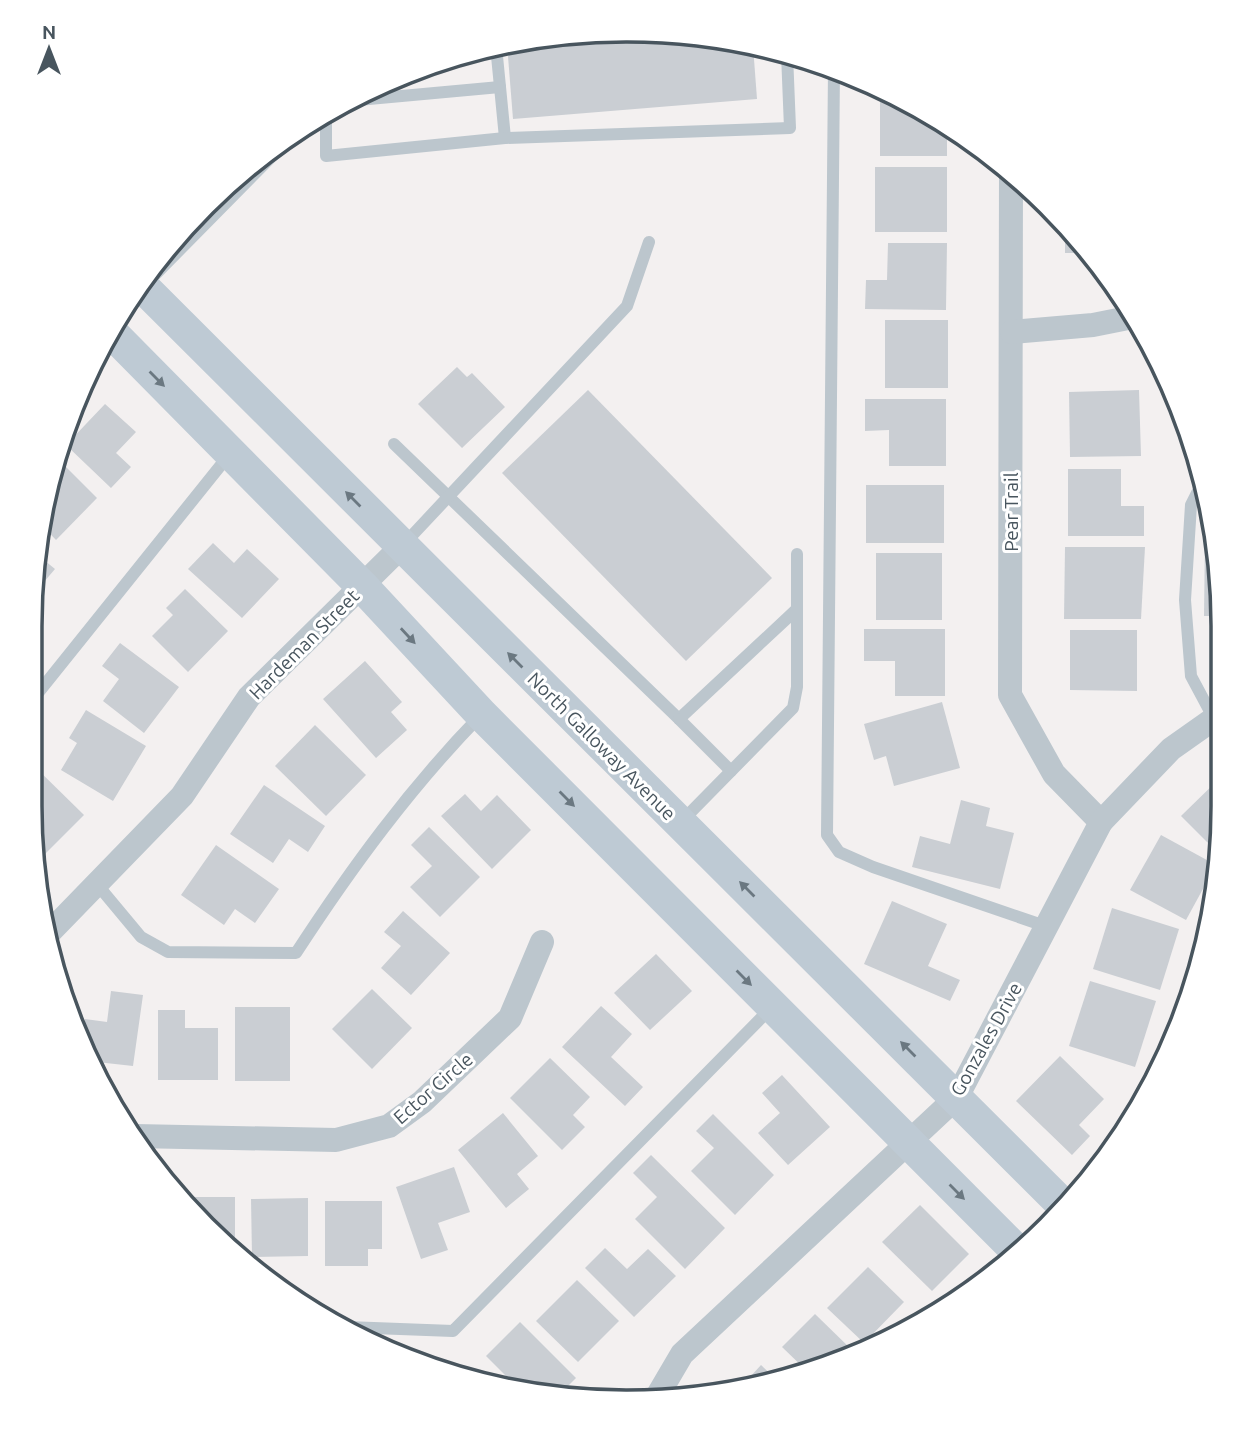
<svg xmlns="http://www.w3.org/2000/svg" width="1253" height="1432" font-family="Ubuntu,sans-serif">
<rect width="100%" height="100%" fill="#f3f0f0"/>
<!-- building -->
<g fill="#caced3">
<path d="M587,31L704,35L753,46L757,99L513,119L507,44Z"/>
<path d="M880,91L925,110L947,125V156H880Z"/>
<rect x="875" y="167" width="72" height="65"/>
<path d="M1065,226L1090,253H1065Z"/>
<path d="M888,243H947L946,310L865,309L866,280H887Z"/>
<rect x="885" y="320" width="63" height="68"/>
<path d="M457,367L467,377L472,373L505,407L462,448L418,404Z"/>
<path d="M588,390L772,578L686,661L502,473Z"/>
<path d="M1139,390L1141,456L1070,457L1069,392Z"/>
<path d="M865,399H946V466H889V430L865,431Z"/>
<path d="M105,404L136,432L116,453L131,467L111,488L66,445Z"/>
<path d="M60,461L97,498L56,540L41,524V510Z"/>
<path d="M1068,469H1121V506H1144V536H1068Z"/>
<rect x="866" y="485" width="78" height="58"/>
<path d="M1205,538H1214L1222,588V616H1204Z"/>
<path d="M213,543L234,563L247,549L279,579L242,618L188,569Z"/>
<path d="M1065,547H1145L1141,619H1064Z"/>
<rect x="876" y="553" width="66" height="67"/>
<path d="M39,556L55,569L38,589L39,566Z"/>
<path d="M185,589L228,631L188,672L152,636L173,615L166,608Z"/>
<path d="M864,629H945V696H895V661H864Z"/>
<path d="M1070,630H1137V691L1070,690Z"/>
<path d="M120,643L179,687L144,733L103,701L119,679L102,666Z"/>
<path d="M365,661L402,702L391,712L407,730L376,758L323,699Z"/>
<path d="M942,702L960,768L894,786L886,756L874,760L864,724Z"/>
<path d="M86,710L146,746L113,801L61,770L77,743L69,738Z"/>
<path d="M315,725L366,775L326,816L275,766Z"/>
<path d="M31,763L84,815L43,856L35,848L30,806Z"/>
<path d="M1222,776V845L1220,855L1181,816Z"/>
<path d="M264,785L325,826L308,852L289,839L273,863L230,834Z"/>
<path d="M465,794L481,811L497,795L531,830L492,869L441,816Z"/>
<path d="M961,800L990,808L986,826L1014,833L1000,889L912,867L920,836L950,844Z"/>
<path d="M429,827L480,877L440,917L410,887L432,866L411,845Z"/>
<path d="M1161,835L1216,865L1186,920L1130,890Z"/>
<path d="M216,845L279,889L255,923L235,909L224,925L181,895Z"/>
<path d="M892,901L947,924L928,966L960,980L950,1001L864,964Z"/>
<path d="M1112,908L1179,929L1160,990L1093,969Z"/>
<path d="M403,911L450,953L411,995L381,968L401,946L384,932Z"/>
<path d="M656,954L692,991L650,1030L614,993Z"/>
<path d="M1090,981L1156,1001L1135,1067L1069,1046Z"/>
<path d="M372,989L412,1028L372,1069L332,1029Z"/>
<path d="M111,991L143,995L133,1066L88,1061L82,1045L85,1019L107,1022Z"/>
<path d="M601,1006L632,1034L611,1057L643,1087L625,1106L562,1047Z"/>
<rect x="235" y="1007" width="55" height="74"/>
<path d="M158,1010H185V1028H218V1080H158Z"/>
<path d="M1060,1056L1104,1099L1079,1125L1090,1136L1072,1155L1016,1101Z"/>
<path d="M550,1058L590,1097L573,1115L585,1127L562,1150L510,1098Z"/>
<path d="M782,1075L830,1127L788,1165L758,1133L780,1113L762,1093Z"/>
<path d="M503,1113L538,1156L517,1174L529,1189L506,1208L458,1150Z"/>
<path d="M713,1114L774,1175L735,1215L691,1171L714,1148L696,1131Z"/>
<path d="M651,1155L725,1228L685,1269L635,1219L657,1197L633,1173Z"/>
<path d="M454,1167L470,1212L438,1223L448,1250L421,1259L396,1187Z"/>
<path d="M180,1197H235V1243H224L180,1201Z"/>
<path d="M308,1198V1256L252,1257L251,1199Z"/>
<path d="M325,1201H382V1249H368V1266H325Z"/>
<path d="M920,1205L969,1254L932,1291L882,1242Z"/>
<path d="M605,1248L627,1269L648,1249L676,1276L634,1317L585,1268Z"/>
<path d="M868,1267L904,1302L864,1343L827,1308Z"/>
<path d="M577,1280L619,1321L578,1362L536,1321Z"/>
<path d="M815,1314L855,1353L808,1372L782,1347Z"/>
<path d="M520,1322L576,1378L560,1394L548,1389L545,1393L522,1392L486,1356Z"/>
<path d="M761,1365L779,1382L739,1389Z"/>
<path d="M440,1369H474V1380Z"/>
</g>
<g fill="none" stroke-linecap="round" stroke-linejoin="round">
<!-- service -->
<g stroke="#bcc6cd" stroke-width="12">
<path d="M496,46L505,138L790,128L787,54"/>
<path d="M834,68L827,835L839,852L873,867L1045,926"/>
<path d="M347,101L500,87"/>
<path d="M326,114V156L505,138"/>
<path d="M144,286L296,132"/>
<path d="M394,444L679,719L797,609"/>
<path d="M1206,489L1197,493L1191,505L1185,600L1191,676L1214,719"/>
<path d="M404,544L627,306L649,242"/>
<path d="M34,698L229,455"/>
<path d="M679,719L731,771"/>
<path d="M680,823L793,708L797,687V554"/>
<path d="M96,883L141,937L168,952L296,953C352,867 410,788 481,715"/>
<path d="M347,1327L453,1331L771,1008"/>
</g>
<!-- minor -->
<g stroke="#bcc6cd" stroke-width="24">
<path d="M1011,171L1010,695L1054,774L1101,822"/>
<path d="M1012,332L1093,325L1133,317"/>
<path d="M47,935L182,796L249,697L401,547"/>
<path d="M135,1136L336,1140L389,1126L422,1102L510,1018L542,942"/>
<path d="M655,1400L682,1354L957,1097L1101,822L1171,749L1222,713"/>
</g>
<!-- secondary -->
<g stroke="#becad4" stroke-width="33">
<path d="M141,285L1065,1207"/>
<path d="M109,330L362,586L482,715L1020,1254"/>
</g>
</g>
<!-- one-way arrows -->
<defs><path id="oneway-solid" d="M-6-.8H1V-3.2L6.5 0L1 3.2V.8H-6Z" transform="scale(1.75)"/></defs>
<g fill="#6b7881">
<use href="#oneway-solid" transform="translate(157 379) rotate(45)"/>
<use href="#oneway-solid" transform="translate(353 499) rotate(-135)"/>
<use href="#oneway-solid" transform="translate(408 636) rotate(47)"/>
<use href="#oneway-solid" transform="translate(515 660) rotate(-135)"/>
<use href="#oneway-solid" transform="translate(567 799) rotate(45)"/>
<use href="#oneway-solid" transform="translate(747 889) rotate(-135)"/>
<use href="#oneway-solid" transform="translate(744 978) rotate(45)"/>
<use href="#oneway-solid" transform="translate(908 1049) rotate(-135)"/>
<use href="#oneway-solid" transform="translate(957 1192) rotate(45)"/>
</g>
<g text-anchor="middle" dominant-baseline="central" stroke-width="6" stroke-linejoin="round" paint-order="stroke">
<!-- street labels -->
<g font-size="19" fill="#48555e" stroke="#fff">
<text transform="translate(1011 512) rotate(-90)">Pear Trail</text>
<text transform="translate(304 644) rotate(-45)">Hardeman Street</text>
<text transform="translate(602 746) rotate(45)">North Galloway Avenue</text>
<text transform="translate(986 1039) rotate(-61)">Gonzales Drive</text>
<text transform="translate(433 1088) rotate(-41)">Ector Circle</text>
</g>
</g>
<!-- crop -->
<path d="M0 0H1253V1432H0ZM626 42H627A584 584 0 0 1 1211 626V806A584 584 0 0 1 627 1390H626A584 584 0 0 1 42 806V626A584 584 0 0 1 626 42Z" fill="#fff" fill-rule="evenodd"/>
<path fill="none" stroke="#48555e" stroke-width="3.5" d="M626 42H627A584 584 0 0 1 1211 626V806A584 584 0 0 1 627 1390H626A584 584 0 0 1 42 806V626A584 584 0 0 1 626 42Z"/>
<!-- north arrow -->
<g transform="translate(49 49)" stroke="#ffffff" stroke-width="5" paint-order="stroke">
<path d="M0-5L12 26L0 18L-12 26Z" fill="#48555e"/>
<text y="-10" font-size="19" font-weight="bold" text-anchor="middle" fill="#48555e">N</text>
</g>
</svg>
